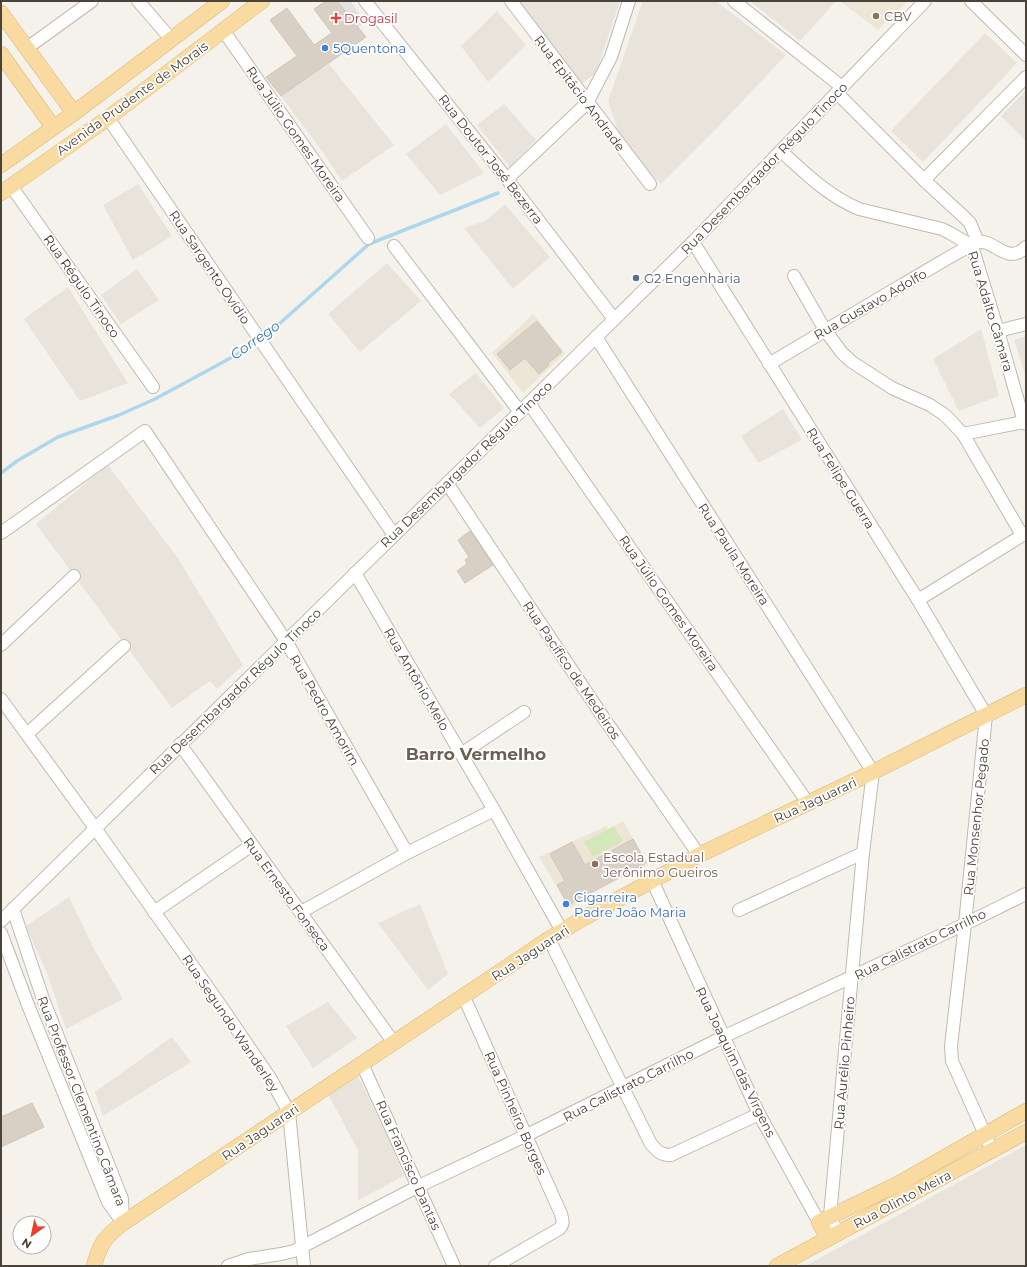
<svg xmlns="http://www.w3.org/2000/svg" width="1027" height="1267" font-family="Montserrat,sans-serif">
<rect width="100%" height="100%" fill="#f5f2ec"/>
<!-- residential -->
<g fill="#e9e4db">
<path d="M518,1H620L596,73L577,87Z"/>
<path d="M643,1H716L786,55L718,127L661,184L645,168L619,134L608,101Z"/>
<path d="M750,1H836L800,41Z"/>
<path d="M497,11L526,45L488,82L461,46Z"/>
<path d="M985,33L1017,63L923,162L891,131Z"/>
<path d="M329,64L394,145L342,181L322,151L281,96Z"/>
<path d="M1026,90V141L1001,116Z"/>
<path d="M504,104L536,140L510,167L477,125Z"/>
<path d="M446,124L484,173L440,195L406,154Z"/>
<path d="M138,184L172,236L133,260L103,205Z"/>
<path d="M505,204L550,257L513,289L464,228L485,221Z"/>
<path d="M387,263L421,301L360,352L328,314Z"/>
<path d="M137,269L159,300L121,324L101,295Z"/>
<path d="M68,287L128,383L80,401L24,319Z"/>
<path d="M981,329L999,396L959,411L933,359Z"/>
<path d="M1026,336V377L1014,340Z"/>
<path d="M476,373L504,408L480,428L449,394Z"/>
<path d="M783,409L802,440L758,463L741,436Z"/>
<path d="M108,465L177,557L243,665L217,689L210,681L172,708L36,524Z"/>
<path d="M69,897L93,947L123,999L66,1029L47,973L26,926Z"/>
<path d="M420,904L448,974L428,990L378,923Z"/>
<path d="M328,1002L357,1038L313,1068L286,1026Z"/>
<path d="M172,1037L191,1062L103,1116L95,1092Z"/>
<path d="M357,1074L388,1138L404,1176L358,1200V1150L328,1094Z"/>
<path d="M1026,1145V1266H804L807,1265Z"/>
</g>
<!-- education -->
<g fill="#ede6d7">
<path d="M840,1H908L878,30Z"/>
<path d="M533,314L565,353L523,393L492,353Z"/>
<path d="M623,821L648,865L600,889L570,908L539,857L606,826L608,829Z"/>
</g>
<!-- green -->
<path fill="#d4e7b8" d="M614,826L623,841L593,857L584,842Z"/>
<!-- parking -->
<path fill="#e4e2e0" d="M337,1H350L366,22L358,27Z"/>
<g fill="none" stroke-linecap="round" stroke-linejoin="round">
<!-- stream -->
<path stroke="#add7ed" stroke-width="3.5" d="M1,473L17,461L58,437L119,415L155,399L238,354L279,324L369,244L498,193"/>
</g>
<!-- building -->
<g fill="#d9d0c5" stroke="#d1c5b6">
<path d="M326,1H337L366,37L281,96L266,77L297,56L270,20L287,8L314,45L332,33L314,9Z"/>
<path d="M537,321L562,352L548,363L549,365L539,374L525,358L510,370L497,354Z"/>
<path d="M470,531L493,565L465,583L457,571L467,564L465,560L469,557L458,540Z"/>
<path d="M633,839L646,863L568,905L557,885L565,881L550,854L572,842L585,865Z"/>
<path d="M32,1103L44,1127L1,1147V1117Z"/>
</g>
<g fill="none" stroke-linecap="round" stroke-linejoin="round">
<defs>
<g id="minor">
<path d="M138,1L171,39"/>
<path d="M365,1L507,179L614,319"/>
<path d="M511,1L650,184"/>
<path d="M734,1L842,87"/>
<path d="M971,1L1026,55"/>
<path d="M223,30L368,238"/>
<path d="M27,48L92,1"/>
<path d="M837,93L924,180L964,217L970,223L978,242"/>
<path d="M108,118L394,535"/>
<path d="M781,151C805,173 828,196 859,209L942,229L950,233L972,246L998,331L1024,422L1026,424"/>
<path d="M507,179L587,103L611,57L629,1"/>
<path d="M924,180L1026,77"/>
<path d="M11,186L153,387"/>
<path d="M693,242L918,600L986,715L965,924L951,1046L952,1061L992,1150"/>
<path d="M394,246L520,412"/>
<path d="M794,276L825,330L842,353L852,362L892,388L930,405L945,415L963,434L1022,535"/>
<path d="M998,331L1026,324"/>
<path d="M596,337L873,772L863,853L830,1216L838,1234"/>
<path d="M769,364C813,338 858,311 902,285C927,271 951,255 976,243C993,236 1006,267 1026,247"/>
<path d="M529,403L808,803"/>
<path d="M963,434L1024,422"/>
<path d="M447,483L603,717L699,855"/>
<path d="M1,533L145,431L286,641L407,853"/>
<path d="M355,573L494,810L562,931"/>
<path d="M918,600L1026,533"/>
<path d="M1,645L74,576"/>
<path d="M1,699L95,828L221,1006L270,1078L289,1112L304,1266"/>
<path d="M27,734L124,646"/>
<path d="M180,744L394,1043"/>
<path d="M461,754L524,712"/>
<path d="M652,880L759,1114L819,1222"/>
<path d="M13,909L43,999L122,1199L123,1223"/>
<path d="M739,910L863,853"/>
<path d="M154,912L252,845"/>
<path d="M301,912L407,853L494,810"/>
<path d="M1,921L693,242L925,1"/>
<path d="M1,933L28,1005L108,1202L123,1223"/>
<path d="M549,939L651,1144C658,1152 661,1155 671,1155L759,1114"/>
<path d="M464,997L561,1214C563,1221 564,1224 559,1229L495,1266"/>
<path d="M362,1064L454,1266"/>
<path d="M228,1266L249,1259L281,1254L294,1251L419,1186L527,1135L723,1037L965,924L1026,894"/>
</g>
<g id="major">
<path d="M1,13L74,113"/>
<path d="M1,54L53,127"/>
<path d="M1,165L74,113L222,1"/>
<path d="M1,193L108,118L262,1"/>
<path d="M828,1239L819,1222L898,1184L1026,1111"/>
<path d="M94,1266C100,1243 105,1237 123,1223L549,939L582,919L699,855L873,772L1026,695"/>
<path d="M777,1266L1026,1132"/>
</g>
</defs>
<!-- minor casing -->
<use href="#minor" stroke="#c0b9af" stroke-width="14"/>
<!-- major casing -->
<use href="#major" stroke="#deb871" stroke-width="16"/>
<!-- minor -->
<use href="#minor" stroke="#fff" stroke-width="12"/>
<!-- major -->
<use href="#major" stroke="#f9dba2" stroke-width="15"/>
</g>
<!-- markers -->
<g fill="#8d6e63" stroke="#fff" stroke-width="1.5">
<circle cx="876" cy="16" r="4"/>
<circle cx="595" cy="864" r="4"/>
</g>
<path fill="#e0444e" stroke="#fff" stroke-width="1.5" d="M334 12h4v4h4v4h-4v4h-4v-4h-4v-4h4z"/>
<g fill="#3f7fe0" stroke="#fff" stroke-width="1.5">
<circle cx="325" cy="48" r="4"/>
<circle cx="566" cy="904" r="4"/>
</g>
<circle fill="#5c6f8a" stroke="#fff" stroke-width="1.5" cx="636" cy="278" r="4"/>
<g text-anchor="middle" dominant-baseline="central" stroke-width="3.5" stroke-linejoin="round" paint-order="stroke">
<!-- education labels -->
<g font-size="13" fill="#785e54" stroke="#fff" text-anchor="start">
<text x="884" y="16">CBV</text>
<text x="603" y="857">Escola Estadual<tspan x="603" dy="15">Jerônimo Gueiros</tspan></text>
</g>
<!-- health labels -->
<g font-size="13" fill="#be3a42" stroke="#fff" text-anchor="start">
<text x="344" y="18">Drogasil</text>
</g>
<!-- shop labels -->
<g font-size="13" fill="#366cbe" stroke="#fff" text-anchor="start">
<text x="333" y="48">5Quentona</text>
<text x="574" y="897">Cigarreira<tspan x="574" dy="15">Padre João Maria</tspan></text>
</g>
<!-- street labels -->
<g font-size="13" fill="#4a433a" stroke="#fff">
<text transform="translate(580 93) rotate(53)">Rua Epitácio Andrade</text>
<text transform="translate(132 98) rotate(-36)">Avenida Prudente de Morais</text>
<text transform="translate(296 134) rotate(55)">Rua Júlio Gomes Moreira</text>
<text transform="translate(491 159) rotate(52)">Rua Doutor José Bezerra</text>
<text transform="translate(764 168) rotate(-46)">Rua Desembargador Régulo Tinoco</text>
<text transform="translate(210 267) rotate(56)">Rua Sargento Ovídio</text>
<text transform="translate(82 286) rotate(55)">Rua Régulo Tinoco</text>
<text transform="translate(870 304) rotate(-30)">Rua Gustavo Adolfo</text>
<text transform="translate(991 311) rotate(73)">Rua Adalto Câmara</text>
<text transform="translate(466 464) rotate(-44)">Rua Desembargador Régulo Tinoco</text>
<text transform="translate(841 478) rotate(58)">Rua Felipe Guerra</text>
<text transform="translate(734 554) rotate(57)">Rua Paula Moreira</text>
<text transform="translate(669 603) rotate(55)">Rua Júlio Gomes Moreira</text>
<text transform="translate(572 670) rotate(56)">Rua Pacífico de Medeiros</text>
<text transform="translate(417 679) rotate(60)">Rua Antônio Melo</text>
<text transform="translate(235 691) rotate(-44)">Rua Desembargador Régulo Tinoco</text>
<text transform="translate(325 710) rotate(60)">Rua Pedro Amorim</text>
<text transform="translate(815 800) rotate(-25)">Rua Jaguarari</text>
<text transform="translate(976 817) rotate(-84)">Rua Monsenhor Pegado</text>
<text transform="translate(287 894) rotate(54)">Rua Ernesto Fonseca</text>
<text transform="translate(920 944) rotate(-26)">Rua Calistrato Carrilho</text>
<text transform="translate(530 953) rotate(-33)">Rua Jaguarari</text>
<text transform="translate(231 1023) rotate(56)">Rua Segundo Wanderley</text>
<text transform="translate(736 1062) rotate(64)">Rua Joaquim das Virgens</text>
<text transform="translate(844 1063) rotate(-85)">Rua Aurélio Pinheiro</text>
<text transform="translate(628 1085) rotate(-27)">Rua Calistrato Carrilho</text>
<text transform="translate(82 1101) rotate(69)">Rua Professor Clementino Câmara</text>
<text transform="translate(516 1113) rotate(66)">Rua Pinheiro Borges</text>
<text transform="translate(260 1132) rotate(-34)">Rua Jaguarari</text>
<text transform="translate(409 1165) rotate(66)">Rua Francisco Dantas</text>
<text transform="translate(902 1199) rotate(-28)">Rua Olinto Meira</text>
</g>
<!-- service labels -->
<g font-size="13" fill="#4e5e75" stroke="#fff" text-anchor="start">
<text x="644" y="278">G2 Engenharia</text>
</g>
<!-- water labels -->
<g font-size="14" font-style="italic" fill="#3478a1" stroke="#fff">
<text transform="translate(255 340) rotate(-35)">Corrego</text>
</g>
<!-- district labels -->
<g font-size="17" font-weight="bold" fill="#6c6052" stroke="#fff">
<text x="476" y="754">Barro Vermelho</text>
</g>
</g>
<!-- border -->
<rect width="1027" height="1267" fill="none" stroke="#4a433a" stroke-width="4"/>
<!-- north arrow -->
<g transform="translate(32 1235) rotate(213)"><circle r="19" fill="#ffffff" stroke="#b7b4b0"/>
<path d="M0-3L7 15L0 10L-7 15Z" fill="#ee3e2b"/>
<text y="-6" font-size="11" font-weight="bold" text-anchor="middle" fill="#4a433a">N</text>
</g>
</svg>
